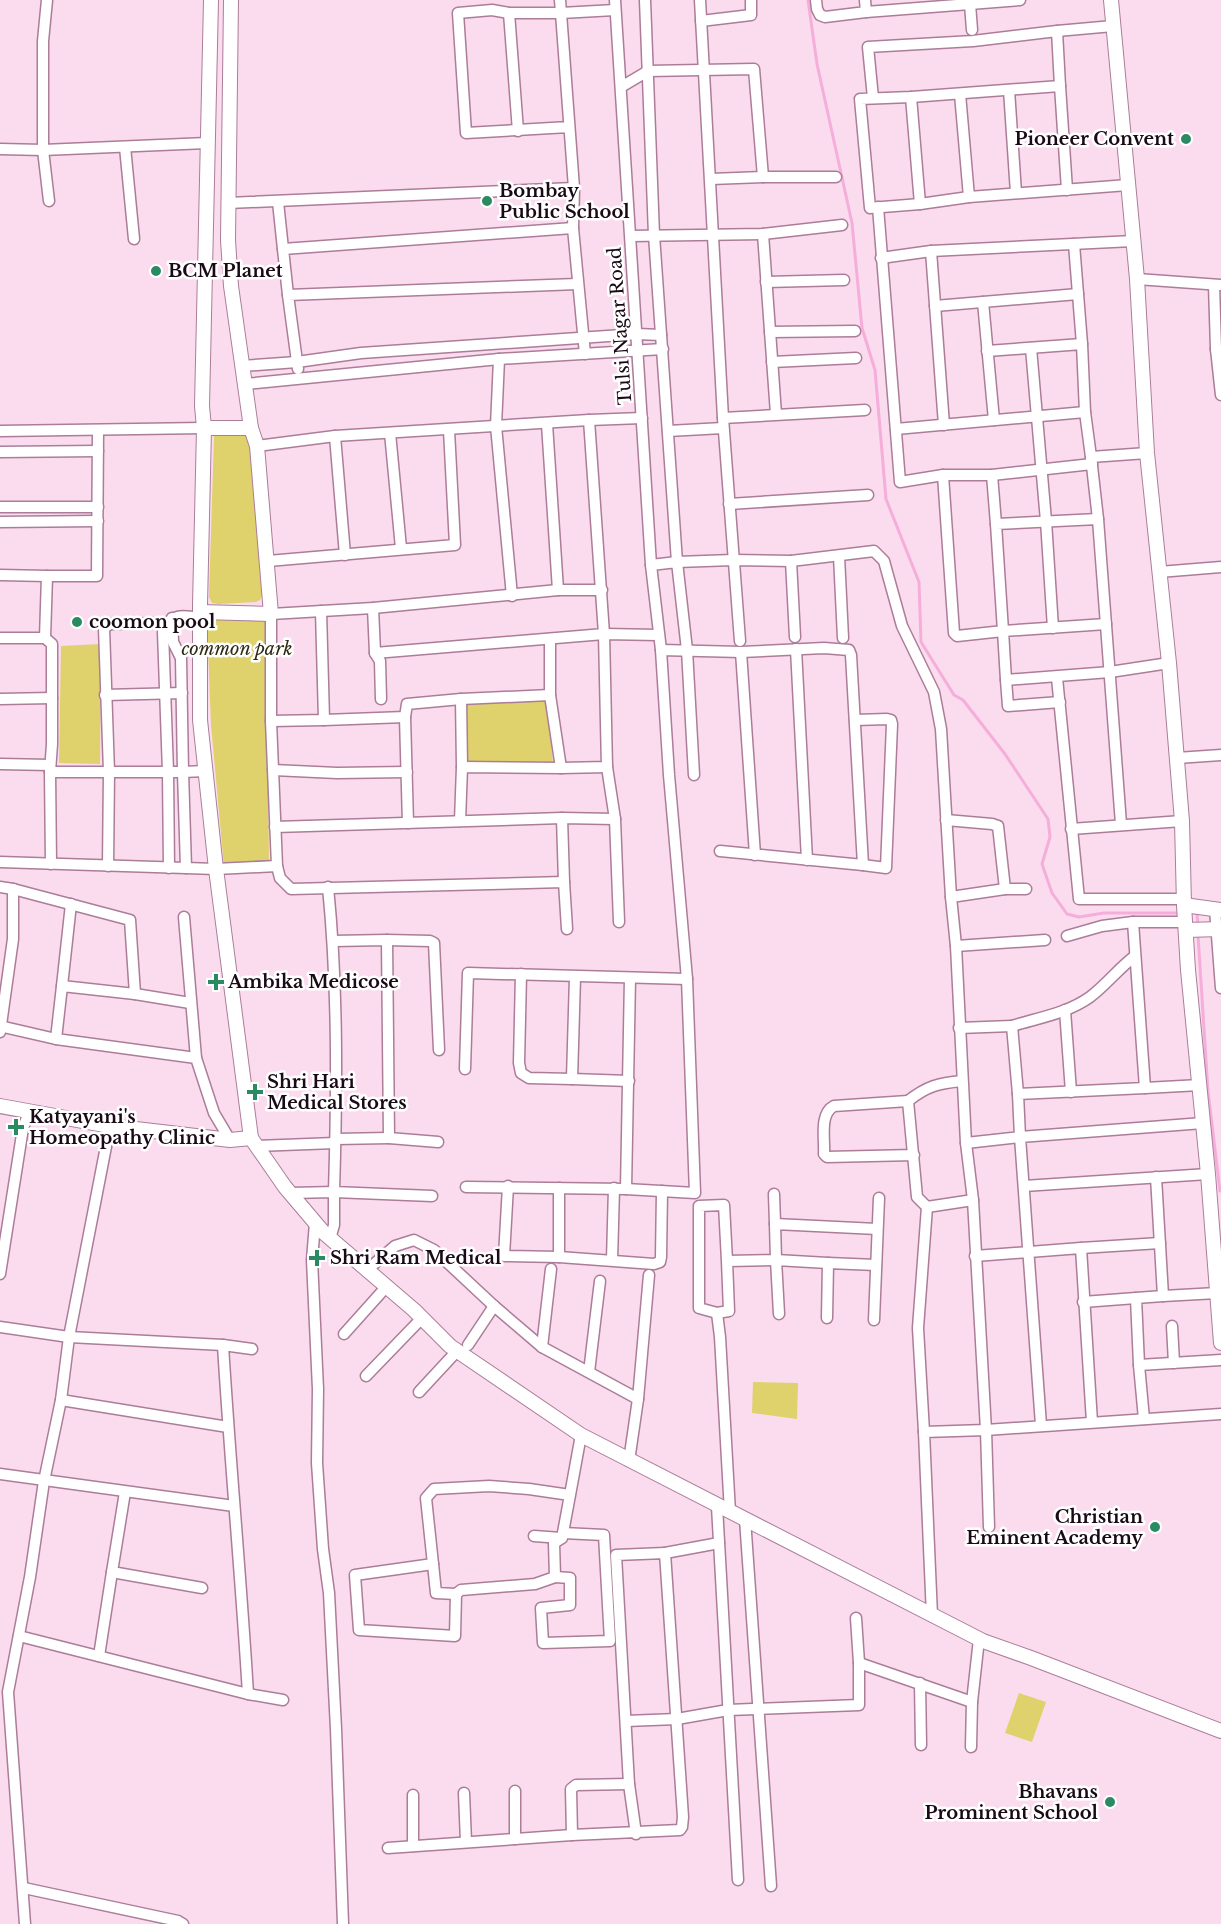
<svg xmlns="http://www.w3.org/2000/svg" width="1221" height="1924" font-family="'Libre Baskerville',serif">
<rect width="100%" height="100%" fill="#fbdcee"/>
<!-- green -->
<g fill="#dfd16c">
<path d="M214,435H250L264,590L260,600L256,602L219,604L212,603L209,597Z"/>
<path d="M214,616L260,617L266,623L269,862L224,866L211,725L207,621Z"/>
<path d="M101,644L100,764L59,763L61,646Z"/>
<path d="M547,700L553,763L467,764L466,703Z"/>
<path d="M753,1382L798,1383L797,1419L752,1413Z"/>
<path d="M1019,1693L1046,1702L1032,1742L1005,1733Z"/>
</g>
<g fill="none" stroke-linecap="round" stroke-linejoin="round">
<!-- stream -->
<g stroke="#f5aeda" stroke-width="3">
<path d="M808,0L817,64L852,223L862,328L875,370L886,499L919,582L921,642L954,695L963,700L1005,754L1048,819L1050,837L1042,864L1052,893L1067,914L1079,917L1104,913H1179"/>
<path d="M1195,913H1197L1198,925"/>
<path d="M1198,935L1208,1091L1220,1191"/>
</g>
<defs>
<g id="minor">
<path d="M47,0L43,41V150L49,201"/>
<path d="M560,0L561,13L615,10"/>
<path d="M615,0L651,565L661,650"/>
<path d="M645,0L654,235L677,562L733,560L791,561L874,551L884,561L902,626L934,692L941,729L951,897L956,946L966,1143L973,1200L986,1430L989,1527"/>
<path d="M700,0L723,418L865,410"/>
<path d="M816,0L817,9L820,15L825,17L866,12L865,0"/>
<path d="M970,0V4L1020,0"/>
<path d="M866,12L970,4L972,30"/>
<path d="M509,13L518,131"/>
<path d="M701,21L751,15V0"/>
<path d="M1057,31L1113,26"/>
<path d="M1060,86L1067,190"/>
<path d="M621,87L648,71L754,69L763,177H836"/>
<path d="M1009,90L1016,193"/>
<path d="M960,94L969,197"/>
<path d="M911,97L920,204"/>
<path d="M873,98L868,47L973,41L1057,31L1060,86L911,97L860,99L870,208L920,204L969,197L1128,185"/>
<path d="M569,127L466,133L458,13L492,10L509,13H561L574,188L573,228L585,354"/>
<path d="M125,147L134,239"/>
<path d="M0,149L43,150L207,143"/>
<path d="M711,179L763,177"/>
<path d="M278,202L283,249"/>
<path d="M228,203L574,188"/>
<path d="M878,207L900,482L943,475H992L1092,464"/>
<path d="M763,234L776,414"/>
<path d="M631,236L763,234L842,225"/>
<path d="M1074,244L1082,344"/>
<path d="M931,251L944,425"/>
<path d="M881,258L931,251L1133,241"/>
<path d="M1137,279L1221,285"/>
<path d="M766,282L844,280"/>
<path d="M1214,285L1216,349L1221,350"/>
<path d="M288,295L283,249L573,228"/>
<path d="M983,302L994,420"/>
<path d="M935,306L1078,294"/>
<path d="M770,332L855,331"/>
<path d="M1031,348L1046,521L1053,628"/>
<path d="M1216,349L1221,395"/>
<path d="M987,351L1082,344L1085,412L1091,457"/>
<path d="M499,359L496,426L512,596"/>
<path d="M772,362L856,358"/>
<path d="M242,366L297,362L361,353L637,334L661,335"/>
<path d="M298,369L288,295L577,284"/>
<path d="M245,384L499,359L663,349"/>
<path d="M723,418L740,641"/>
<path d="M547,424L558,590"/>
<path d="M896,429L1085,412"/>
<path d="M0,431L204,428"/>
<path d="M98,431L97,576H47L45,638L52,644V744L50,772H183L186,868L216,869L277,866"/>
<path d="M668,431L723,428"/>
<path d="M390,433L401,548"/>
<path d="M335,436L345,555"/>
<path d="M257,446L335,436L589,420L642,418"/>
<path d="M0,452L98,451"/>
<path d="M943,475L954,633L957,636L1003,631L996,524L1098,519L1121,824"/>
<path d="M992,475L996,524"/>
<path d="M729,504L868,495"/>
<path d="M0,507H98"/>
<path d="M1098,519L1091,457L1147,453"/>
<path d="M0,522L98,521"/>
<path d="M839,556L843,638"/>
<path d="M268,561L455,545L449,430"/>
<path d="M791,561L795,637"/>
<path d="M651,565L677,562L687,650L694,775"/>
<path d="M1159,572L1221,567"/>
<path d="M0,575L47,576"/>
<path d="M373,608L375,653L604,634L589,420"/>
<path d="M172,618L173,642L181,658L183,772L205,771"/>
<path d="M1106,624L1003,631L1006,680L1110,672L1169,663"/>
<path d="M0,638H45"/>
<path d="M550,639V695L561,768L607,767L604,634L658,635"/>
<path d="M796,649L807,860"/>
<path d="M741,652L755,855"/>
<path d="M375,653L380,661L381,699"/>
<path d="M1057,678L1079,899H1184"/>
<path d="M1006,680L1008,706L1060,702"/>
<path d="M105,695L182,693"/>
<path d="M0,699L52,698"/>
<path d="M461,699L462,767"/>
<path d="M405,717L408,823"/>
<path d="M324,720L405,717L407,704L461,699L550,695"/>
<path d="M855,720L887,719L891,720L892,724L886,868L863,865"/>
<path d="M271,721L324,720L321,611"/>
<path d="M1177,758L1221,755"/>
<path d="M0,764L50,765"/>
<path d="M607,767L615,819L619,922"/>
<path d="M273,770L337,773L407,772"/>
<path d="M50,772L51,864"/>
<path d="M562,818L564,882"/>
<path d="M946,820L992,824L998,826L1005,889H1026"/>
<path d="M460,821L462,767L561,768"/>
<path d="M275,827L562,818L615,819"/>
<path d="M1071,829L1182,821"/>
<path d="M0,862L186,868"/>
<path d="M108,866L109,772L104,628L110,624L168,623"/>
<path d="M169,868L168,772L163,632C170,613 183,615 200,618"/>
<path d="M0,887L13,889V939L0,1032"/>
<path d="M328,887C338,987 337,1092 334,1192L432,1196"/>
<path d="M13,889L130,920L135,994L62,986L56,1039"/>
<path d="M951,897L1005,889"/>
<path d="M1215,909L1221,988"/>
<path d="M184,917L196,1058"/>
<path d="M567,929L564,882L291,889L280,878L277,866L271,721V614L373,608L558,590H602"/>
<path d="M1067,936L1102,926L1133,922"/>
<path d="M387,940L430,941L434,943L439,1050"/>
<path d="M333,941L387,940L389,1138L438,1142"/>
<path d="M956,946L1045,940"/>
<path d="M521,974L519,1063L521,1073L529,1078L572,1079"/>
<path d="M575,977L572,1079L629,1081"/>
<path d="M62,986L71,904"/>
<path d="M135,994L190,1003"/>
<path d="M1065,1010L1071,1092"/>
<path d="M0,1026L56,1039L196,1058L214,1113L230,1140"/>
<path d="M1012,1026C1038,1018 1068,1013 1090,997C1106,985 1119,968 1135,956"/>
<path d="M959,1028L1012,1026L1018,1094"/>
<path d="M465,1069L468,973L687,979"/>
<path d="M1145,1088L1200,1085"/>
<path d="M908,1101C927,1086 939,1083 962,1081"/>
<path d="M336,1139L389,1138"/>
<path d="M966,1143L1020,1137L1018,1094L1145,1088L1133,922H1185"/>
<path d="M256,1146L335,1143"/>
<path d="M914,1155L827,1157L824,1154C825,1139 819,1114 834,1106L908,1101L917,1197L927,1207L918,1328L924,1432"/>
<path d="M508,1186L504,1256L559,1257L654,1264L660,1262L661,1257L662,1191"/>
<path d="M1024,1186L1208,1174"/>
<path d="M466,1187L626,1189L695,1193L687,979L669,775L661,650L741,652L824,648L849,650L851,655L863,865L720,851"/>
<path d="M559,1188V1257"/>
<path d="M626,1189L630,978"/>
<path d="M291,1193L334,1192V1225L330,1239"/>
<path d="M774,1194L775,1224"/>
<path d="M927,1207L973,1200"/>
<path d="M315,1223L312,1260L318,1389L317,1463L323,1549L329,1593L336,1729L343,1924"/>
<path d="M1081,1248L1160,1243"/>
<path d="M975,1256L1081,1248L1092,1422"/>
<path d="M612,1260L614,1188"/>
<path d="M727,1261L729,1311L717,1313L699,1308V1206L724,1205L727,1261L776,1260L775,1224L877,1229"/>
<path d="M551,1269L542,1347L638,1399"/>
<path d="M367,1270L395,1246L414,1240L434,1250L494,1306L542,1347"/>
<path d="M0,1274L23,1128L29,1112"/>
<path d="M1163,1296L1217,1293"/>
<path d="M1083,1302L1136,1298"/>
<path d="M717,1313L720,1337L730,1512"/>
<path d="M779,1314L776,1260L828,1263"/>
<path d="M827,1318L828,1263L876,1265"/>
<path d="M874,1320L879,1198"/>
<path d="M1172,1326L1174,1363"/>
<path d="M0,1327L69,1337L223,1345L252,1349"/>
<path d="M344,1334L387,1286"/>
<path d="M223,1345C230,1461 241,1577 248,1694"/>
<path d="M468,1345L494,1306"/>
<path d="M1139,1365L1221,1360"/>
<path d="M589,1372L600,1281"/>
<path d="M366,1376L422,1318"/>
<path d="M419,1392L457,1351"/>
<path d="M61,1400L228,1427"/>
<path d="M1144,1419L1139,1365L1136,1298L1163,1296L1156,1177"/>
<path d="M1041,1425L1020,1137L1203,1123"/>
<path d="M629,1461L638,1399L649,1275"/>
<path d="M0,1474L234,1506"/>
<path d="M125,1492L112,1572L202,1588"/>
<path d="M570,1495L562,1538L554,1543L555,1577L535,1584L461,1590L456,1594L455,1636L359,1630L355,1575L433,1564L426,1498L434,1489L489,1486L529,1489L570,1495L581,1435"/>
<path d="M717,1506L738,1880"/>
<path d="M745,1519L771,1886"/>
<path d="M534,1536L561,1538"/>
<path d="M665,1553L719,1543"/>
<path d="M433,1564L436,1593L456,1594"/>
<path d="M555,1577L570,1578V1605L541,1608L543,1643L610,1641L604,1535L563,1533"/>
<path d="M932,1616L924,1432L986,1430L1221,1414"/>
<path d="M856,1618L859,1663"/>
<path d="M19,1636L248,1694L283,1700"/>
<path d="M99,1656L112,1572"/>
<path d="M920,1683L921,1745"/>
<path d="M972,1702L979,1639"/>
<path d="M626,1721L677,1719L728,1710L859,1705V1663L972,1702L971,1747"/>
<path d="M515,1791V1839"/>
<path d="M464,1793L466,1842"/>
<path d="M413,1795V1846"/>
<path d="M572,1835L571,1789L576,1785L629,1784"/>
<path d="M388,1848L572,1835L680,1830L682,1827L683,1817L665,1553L616,1555L629,1784L636,1834"/>
<path d="M24,1888L178,1921L183,1924"/>
<path d="M25,1924L8,1692L30,1577L44,1481L61,1400L69,1337L110,1126"/>
</g>
<g id="tertiary">
<path d="M211,0L202,406L204,428L200,605V720L216,869L251,1138L285,1187L324,1233L414,1310L450,1346L581,1435L983,1641L1031,1658L1221,1731"/>
<path d="M1111,0L1137,279L1147,453L1169,663L1182,821L1184,905L1188,970L1208,1174L1221,1343"/>
<path d="M204,428H251"/>
<path d="M200,612L271,614L257,446L251,428L231,286L228,240L231,0"/>
<path d="M1184,905L1221,910"/>
<path d="M1186,930L1221,929"/>
<path d="M0,1106L110,1126L230,1140L251,1138"/>
</g>
</defs>
<!-- minor casing -->
<use href="#minor" stroke="#ab7d99" stroke-width="13"/>
<!-- tertiary casing -->
<use href="#tertiary" stroke="#ab7d99" stroke-width="16"/>
<!-- minor -->
<use href="#minor" stroke="#fff" stroke-width="10"/>
<!-- tertiary -->
<use href="#tertiary" stroke="#fff" stroke-width="14"/>
</g>
<!-- markers -->
<g fill="#2a8a62" stroke="#fff" stroke-width="2">
<circle cx="1186" cy="139" r="6"/>
<circle cx="487" cy="201" r="6"/>
<circle cx="156" cy="271" r="6"/>
<circle cx="77" cy="622" r="6"/>
<path d="M213 973h6v6h6v6h-6v6h-6v-6h-6v-6h6z"/>
<path d="M252 1083h6v6h6v6h-6v6h-6v-6h-6v-6h6z"/>
<path d="M13 1118h6v6h6v6h-6v6h-6v-6h-6v-6h6z"/>
<path d="M314 1249h6v6h6v6h-6v6h-6v-6h-6v-6h6z"/>
<circle cx="1155" cy="1527" r="6"/>
<circle cx="1110" cy="1802" r="6"/>
</g>
<g text-anchor="middle" dominant-baseline="central" stroke-width="5" stroke-linejoin="round" paint-order="stroke">
<!-- poi labels -->
<g font-size="18" font-weight="bold" fill="#1a0a15" stroke="#fff" text-anchor="start">
<text x="1174" y="139" text-anchor="end">Pioneer Convent</text>
<text x="499" y="191">Bombay<tspan x="499" dy="21">Public School</tspan></text>
<text x="168" y="271">BCM Planet</text>
<text x="89" y="622">coomon pool</text>
<text x="228" y="982">Ambika Medicose</text>
<text x="267" y="1082">Shri Hari<tspan x="267" dy="21">Medical Stores</tspan></text>
<text x="29" y="1117">Katyayani's<tspan x="29" dy="21">Homeopathy Clinic</tspan></text>
<text x="330" y="1258">Shri Ram Medical</text>
<text x="1143" y="1517" text-anchor="end">Christian<tspan x="1143" dy="21">Eminent Academy</tspan></text>
<text x="1098" y="1792" text-anchor="end">Bhavans<tspan x="1098" dy="21">Prominent School</tspan></text>
</g>
<!-- street labels -->
<g font-size="18" fill="#1a0a15" stroke="#fff">
<text transform="translate(620 326) rotate(-94)">Tulsi Nagar Road</text>
</g>
<!-- park labels -->
<g font-size="18" font-style="italic" fill="#2d2a12" stroke="#fff">
<text x="237" y="649">common park</text>
</g>
</g>
</svg>
